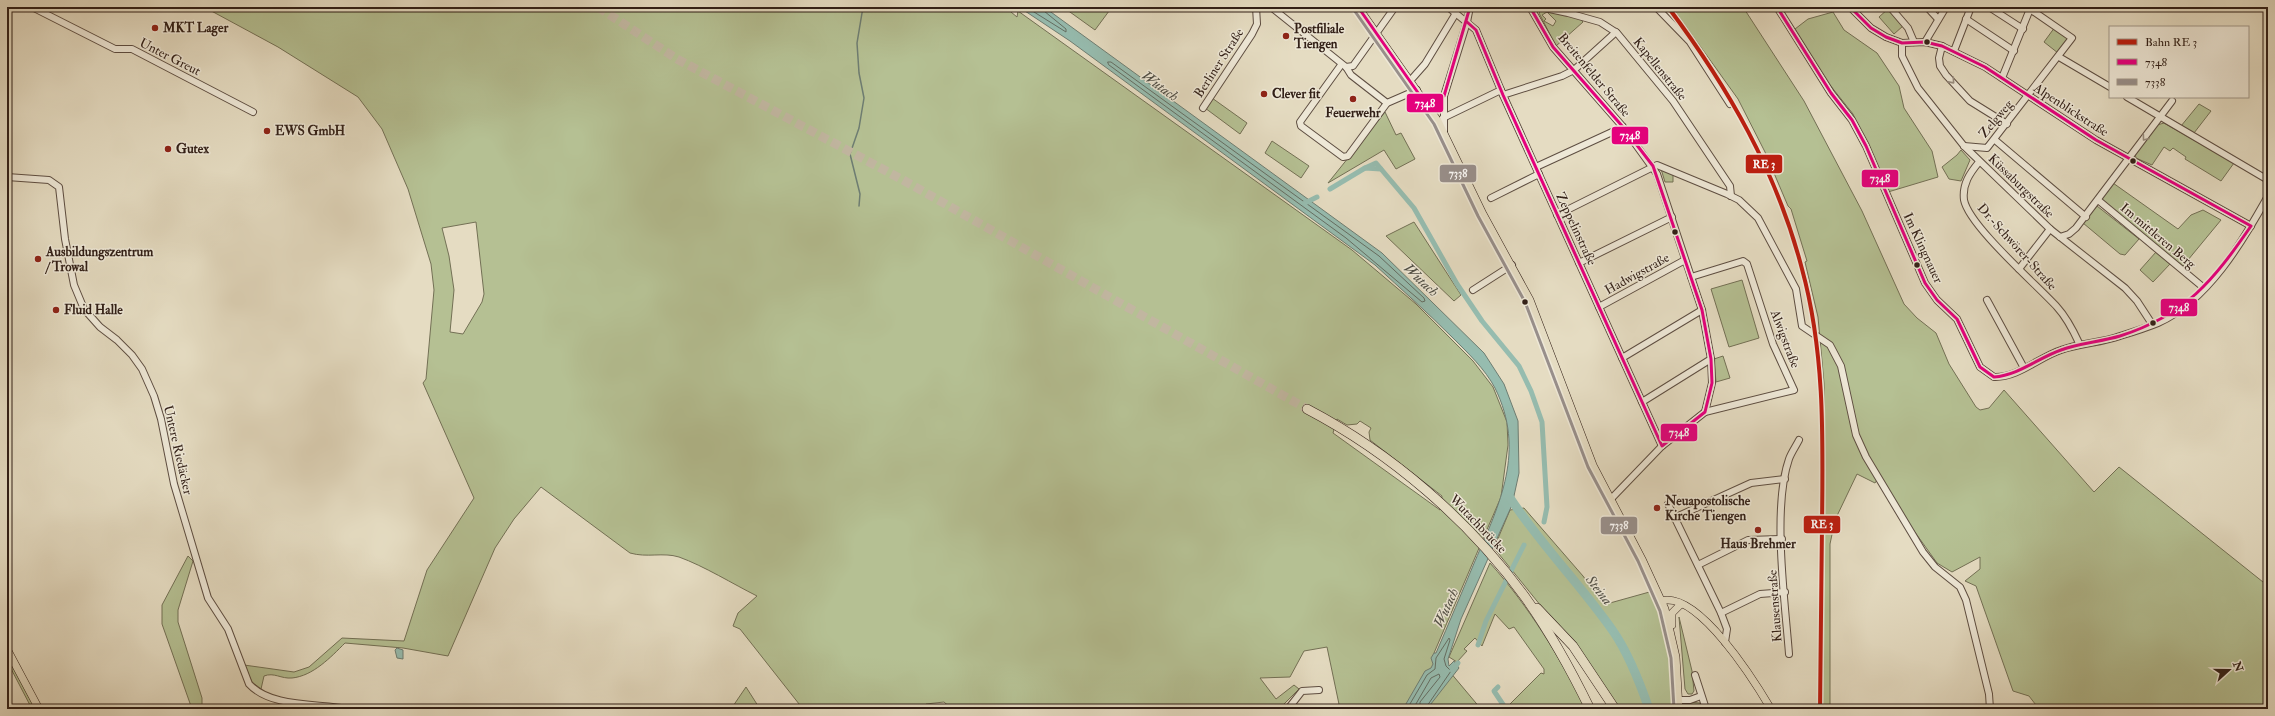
<svg xmlns="http://www.w3.org/2000/svg" width="2275" height="716" font-family="'IM FELL Double Pica',serif">
<rect width="100%" height="100%" fill="#e5dcc2"/>
<filter id="stains"><feTurbulence type="fractalNoise" baseFrequency=".005" numOctaves="4"/><feColorMatrix values="0 0 0 0 .2 0 0 0 0 .09 0 0 0 0 .02 0 0 0 .5 -.17"/></filter>
<radialGradient id="worn" r=".72"><stop offset=".6" stop-color="#630" stop-opacity="0"/><stop offset="1" stop-color="#630" stop-opacity=".3"/></radialGradient>
<!-- green -->
<g fill="#b5c093" stroke="#737055" fill-rule="evenodd">
<path d="M204,7H1005L1017,17L1018,11L1352,250L1416,304L1473,361L1493,387L1507,422L1508,445L1501,497L1434,653L1481,709H1340L1327,647L1304,651L1290,677L1260,678L1276,699L1294,685L1299,689L1279,709H952L944,702L926,704L925,709H803L740,629L733,626L738,613L757,596C733,584 704,566 679,557C663,552 647,558 630,553L541,487L514,519L495,548L448,656L403,648L345,643C331,657 313,676 292,678C281,679 274,672 264,676L261,689L252,682L244,665L294,672L309,667L342,638L404,641L427,570L474,498L423,383L426,379L434,290L431,264L408,189L382,129L358,97L278,47ZM476,222L484,294L482,302L463,334L450,332L454,290L449,256L442,228ZM1337,419L1347,425L1357,424L1360,421L1371,428L1369,432L1370,440L1442,496L1440,510L1333,433Z"/>
<path d="M1063,7H1112L1095,30Z"/>
<path d="M1672,7H1743L1804,101L1862,211L1904,304L1917,318L1936,333L1949,364L1976,407L1980,410L1989,408L2004,390L2094,492L2119,467L2268,586V709H2039L2029,696L2013,691L1976,586L1965,581L1980,569V557L1952,572L1937,563L1907,521L1902,523L1877,480L1875,483L1857,474L1835,520L1830,544V709H1822L1825,446L1824,383L1818,317L1805,262L1807,261L1791,209L1788,206L1765,152L1738,99Z"/>
<path d="M1543,9L1578,17L1583,22L1556,46L1539,13ZM1547,12L1556,21L1553,26L1544,21L1546,19L1542,15Z"/>
<path d="M1888,9L1903,26L1894,34L1879,17Z"/>
<path d="M1833,12L1844,30L1877,53L1899,86L1904,108L1932,151L1938,177L1888,192L1853,114L1826,80L1795,29L1808,19Z"/>
<path d="M2055,27L2068,38L2058,53L2044,42Z"/>
<path d="M1212,98L1247,123L1240,134L1205,108Z"/>
<path d="M2199,104L2211,111L2194,133L2181,126Z"/>
<path d="M1385,112L1396,135L1401,133L1415,159L1396,169L1384,150L1328,183Z"/>
<path d="M2164,123L2234,163L2221,181L2185,159L2186,157L2173,148L2170,151L2164,147L2152,165L2136,158L2135,154L2157,125Z"/>
<path d="M1272,141L1309,166L1301,178L1265,153Z"/>
<path d="M1961,150L1970,160L1961,181L1949,179L1942,167L1957,155Z"/>
<path d="M1661,169L1673,172V182H1665Z"/>
<path d="M2113,183L2178,229L2191,215L2203,210L2221,220L2183,266L2103,203L2101,198Z"/>
<path d="M2097,206L2139,239L2125,255L2120,254L2083,223Z"/>
<path d="M1414,222L1461,295L1454,301L1386,236Z"/>
<path d="M2156,252L2170,264L2153,282L2140,270Z"/>
<path d="M1742,280L1759,338L1729,347L1711,289Z"/>
<path d="M1723,356L1730,378L1716,382L1714,359Z"/>
<path d="M1524,508L1583,576L1602,602L1610,603L1653,591C1668,630 1675,667 1675,709H1619L1575,643L1541,606L1494,548L1510,510Z"/>
<path d="M188,556L193,561L178,610V622L202,698V709H192L162,624V605Z"/>
<path d="M1490,563C1531,609 1557,654 1587,709H1508L1506,708L1541,673L1544,674V669L1514,627L1509,629L1495,614L1482,646L1475,638L1464,649L1467,651L1457,662L1449,657Z"/>
<path d="M1679,617L1692,671L1694,691L1692,694H1688L1685,689Z"/>
<path d="M7,656L36,709H32L7,661Z"/>
<path d="M746,687L760,709H731Z"/>
<path d="M1688,702L1700,703L1702,709H1684Z"/>
</g>
<!-- water -->
<g fill="#96bcaf" stroke="#6e7d72">
<path d="M1019,7H1044L1382,253L1484,353L1504,384L1518,421L1519,473L1512,505L1461,619L1448,659L1449,666L1454,661L1459,668L1427,709H1403L1425,671L1431,668L1433,664L1431,658L1434,653H1436C1449,623 1462,592 1475,561C1500,503 1526,451 1495,388C1485,369 1468,353 1452,337C1427,312 1401,289 1375,265L1070,41Z"/>
<path d="M397,648L403,650V659L397,658L395,650Z"/>
</g>
<g fill="none" stroke-linecap="round" stroke-linejoin="round">
<!-- shore -->
<g stroke="#646e63" stroke-width="1">
<path d="M1026,7L1066,32V29L1044,11L1042,7"/>
<path d="M1108,62H1111L1379,256L1424,298L1425,301L1422,302L1346,238L1109,65Z"/>
<path d="M1407,709L1427,675L1435,669L1436,658L1449,638L1450,640L1444,659L1446,666L1451,671L1425,709"/>
<path d="M1413,709L1431,678L1439,674L1440,677L1420,702V709"/>
</g>
<!-- stream -->
<path stroke="#6e7d72" stroke-width="1.5" d="M859,206L860,194L850,154L859,128L864,98L859,73L857,43L863,7"/>
<!-- canal -->
<g stroke="#96bcaf" stroke-width="5">
<path d="M1365,168L1376,163L1381,169"/>
<path d="M1330,189L1365,168L1381,169L1414,208L1457,284L1482,321L1519,366L1531,391L1542,422L1547,507L1544,522"/>
<path d="M1305,203L1317,197"/>
<path d="M1478,645L1486,621L1524,545"/>
<path d="M1452,670L1458,663"/>
<path d="M1498,687L1494,691L1506,709"/>
</g>
<!-- river -->
<path stroke="#96bcaf" stroke-width="9" d="M1510,498C1541,545 1581,585 1613,631C1629,654 1640,683 1649,709"/>
<!-- highway-tunnel -->
<path stroke="#c1b6a0" stroke-width="9" stroke-dasharray="9 4.5" stroke-linecap="butt" d="M598,7L677,59L903,180L1307,409"/>
<defs>
<g id="minor">
<path d="M32,7L115,49H132L253,112"/>
<path d="M1271,7L1346,67L1351,75L1387,103"/>
<path d="M1448,7L1476,30L1503,95L1662,446"/>
<path d="M1530,7L1553,47L1623,127L1657,174L1702,310L1711,359L1712,383L1705,412L1662,446L1610,500"/>
<path d="M1656,7L1690,42L1730,104"/>
<path d="M1777,7L1831,93L1852,120L1866,146L1925,283L1937,300L1957,319L1980,367L1994,377C2018,378 2039,357 2061,350C2080,343 2101,343 2120,336C2133,332 2146,328 2158,323C2208,301 2243,241 2268,196"/>
<path d="M1850,7L1871,28L1886,37L1902,43L1925,42L1942,46L1985,67L2096,140L2251,226"/>
<path d="M1890,7L1908,28L1914,42"/>
<path d="M1927,7L1938,19"/>
<path d="M1989,7L2023,29"/>
<path d="M1533,10L1540,7L1568,13L1600,22L1617,33L1673,101L1730,186L1731,196"/>
<path d="M1966,19L2014,51"/>
<path d="M1925,42L1946,7"/>
<path d="M1902,43V56L1918,88L1964,146L2050,229L2125,288L2137,301L2152,324"/>
<path d="M1942,46L1939,58L1940,66L1946,75L1970,101L2007,124"/>
<path d="M1954,51L1971,7"/>
<path d="M2059,57L2110,87"/>
<path d="M1341,65L1300,122L1301,126L1343,157L1348,156L1387,103L1417,90"/>
<path d="M1346,67L1353,66L1395,7"/>
<path d="M2002,78L2030,9"/>
<path d="M1410,81L1425,64L1456,13"/>
<path d="M1503,95L1562,76L1574,70L1616,32"/>
<path d="M1444,96V132"/>
<path d="M2127,97L2268,180"/>
<path d="M1428,107L1444,96L1467,22L1470,7"/>
<path d="M1203,108L1252,34L1257,24L1256,7"/>
<path d="M1443,118L1501,90"/>
<path d="M1995,140L2086,217"/>
<path d="M1964,146L1987,148L2072,38L2027,7"/>
<path d="M1979,162C1970,173 1962,184 1964,200C1969,226 2037,285 2057,307C2067,318 2073,330 2079,343"/>
<path d="M1536,167L1623,127"/>
<path d="M7,177L49,180L59,187L65,239L74,285L84,309L100,327L117,340L132,355L142,369L154,396L161,419L174,484L208,598L228,629L249,684C271,708 318,703 348,709"/>
<path d="M1491,198L1539,174"/>
<path d="M2098,200L2204,288"/>
<path d="M1557,215L1657,165L1727,194L1739,200L1758,218L1796,289L1802,326L1830,345L1841,366L1856,435L1866,457L1923,552L1935,567L1960,587L1966,600L1989,694L1990,709"/>
<path d="M2060,237L2069,234L2076,228L2172,101"/>
<path d="M1579,263L1672,217"/>
<path d="M2019,269L2050,229"/>
<path d="M1691,277L1743,261L1747,264L1773,344L1794,390L1705,412"/>
<path d="M1473,290L1512,265"/>
<path d="M1987,300L2024,368"/>
<path d="M1599,307L1685,260"/>
<path d="M1622,358L1702,310"/>
<path d="M1642,402L1711,359"/>
<path d="M1668,504L1721,613L1727,629L1725,642"/>
<path d="M1674,518L1751,483L1785,479"/>
<path d="M1698,565L1748,540L1782,539"/>
<path d="M1721,613L1760,594L1785,592"/>
<path d="M1789,654C1785,601 1772,508 1789,459C1791,453 1796,446 1799,440"/>
<path d="M1695,675L1706,709"/>
<path d="M1679,700H1690L1701,696"/>
<path d="M1288,709L1302,691L1319,690"/>
</g>
<g id="major">
<path d="M1358,7L1438,121L1483,214L1530,300L1593,465L1642,559L1665,609L1676,657L1679,709"/>
<path d="M1661,601C1698,590 1755,682 1771,709"/>
<path d="M1672,625V613L1680,605"/>
<path d="M7,649L39,709"/>
</g>
<g id="highway">
<path d="M1307,409C1391,453 1469,520 1525,597C1550,632 1571,670 1590,709"/>
<path d="M1537,608L1573,646L1615,709"/>
</g>
</defs>
<!-- minor casing -->
<use href="#minor" stroke="#5e4e42" stroke-width="8"/>
<!-- major casing -->
<use href="#major" stroke="#311f17" stroke-width="8"/>
<!-- highway casing -->
<use href="#highway" stroke="#311f17" stroke-width="10"/>
<!-- minor -->
<use href="#minor" stroke="#eee8d7" stroke-width="6"/>
<!-- major -->
<use href="#major" stroke="#e5dcc2" stroke-width="7"/>
<!-- highway -->
<use href="#highway" stroke="#e5dcc2" stroke-width="9"/>
<defs>
<g id="bus-1">
<path d="M1358,7L1428,107L1444,96L1470,7"/>
<path d="M1777,7L1831,93L1852,120L1866,146L1925,283L1937,300L1957,319L1980,367L1994,377C2019,375 2038,358 2061,350C2080,343 2100,342 2120,336C2186,315 2213,281 2251,226L2096,140L1985,67L1942,46L1925,42L1902,43L1886,37L1871,28L1850,7"/>
<path d="M1467,22L1476,30L1503,95L1662,446L1705,412L1712,383L1711,359L1702,310L1653,166L1623,127L1553,47L1530,7"/>
</g>
<path id="bus-2" d="M1354,10L1434,124L1478,216L1525,302L1588,467L1638,561L1660,611L1671,658L1674,709"/>
</defs>
<!-- bus-1 casing -->
<use href="#bus-1" stroke="#eee8d7" stroke-width="6"/>
<!-- bus-2 casing -->
<use href="#bus-2" stroke="#eee8d7" stroke-width="6"/>
<!-- bus-1 -->
<use href="#bus-1" stroke="#e5007d" stroke-width="3"/>
<!-- bus-2 -->
<use href="#bus-2" stroke="#988f8b" stroke-width="3"/>
<defs>
<path id="rail-1" d="M1668,7C1728,87 1777,172 1802,269C1825,353 1823,438 1822,524C1821,585 1821,647 1820,709"/>
</defs>
<!-- rail-1 casing -->
<use href="#rail-1" stroke="#eee8d7" stroke-width="7"/>
<!-- rail-1 -->
<use href="#rail-1" stroke="#bb1e10" stroke-width="4"/>
</g>
<!-- one-way arrows -->
<defs><path id="oneway-chevron" d="M-2-3.5L2.5 0L-2 3.5" fill="none" stroke-width="1.6" stroke-linecap="round" stroke-linejoin="round"/></defs>
<g stroke="#998e81">
<use href="#oneway-chevron" transform="translate(1952 81) rotate(48)"/>
<use href="#oneway-chevron" transform="translate(2145 138) rotate(126)"/>
</g>
<!-- markers -->
<g fill="#8f2418" stroke="#eee8d7" stroke-width="1.5">
<circle cx="155" cy="28" r="4"/>
<circle cx="1286" cy="36" r="4"/>
<circle cx="1264" cy="94" r="4"/>
<circle cx="1353" cy="99" r="4"/>
<circle cx="267" cy="131" r="4"/>
<circle cx="168" cy="149" r="4"/>
<circle cx="38" cy="259" r="4"/>
<circle cx="56" cy="310" r="4"/>
<circle cx="1657" cy="508" r="4"/>
<circle cx="1758" cy="530" r="4"/>
</g>
<g fill="#311f17" stroke="#eee8d7" stroke-width="1.5">
<circle cx="1927" cy="42" r="3.5"/>
<circle cx="2133" cy="161" r="3.5"/>
<circle cx="1675" cy="232" r="3.5"/>
<circle cx="1917" cy="265" r="3.5"/>
<circle cx="1525" cy="302" r="3.5"/>
<circle cx="2153" cy="323" r="3.5"/>
</g>
<g text-anchor="middle" dominant-baseline="central" stroke-width="3" stroke-linejoin="round" paint-order="stroke">
<!-- poi labels -->
<g font-size="13" font-weight="bold" fill="#311f17" stroke="#eee8d7" text-anchor="start">
<text x="163" y="28">MKT Lager</text>
<text x="1294" y="29">Postfiliale<tspan x="1294" dy="15">Tiengen</tspan></text>
<text x="1272" y="94">Clever fit</text>
<text x="1353" y="113" text-anchor="middle">Feuerwehr</text>
<text x="275" y="131">EWS GmbH</text>
<text x="176" y="149">Gutex</text>
<text x="46" y="252">Ausbildungszentrum<tspan x="46" dy="15">/ Trowal</tspan></text>
<text x="64" y="310">Fluid Halle</text>
<text x="1665" y="501">Neuapostolische<tspan x="1665" dy="15">Kirche Tiengen</tspan></text>
<text x="1758" y="544" text-anchor="middle">Haus Brehmer</text>
</g>
<!-- street labels -->
<g font-size="13" fill="#311f17" stroke="#eee8d7">
<text transform="translate(170 57) rotate(27)">Unter Greut</text>
<text transform="translate(1219 63) rotate(-57)">Berliner Straße</text>
<text transform="translate(1660 69) rotate(51)">Kapellenstraße</text>
<text transform="translate(1594 75) rotate(50)">Breitenfelder Straße</text>
<text transform="translate(2071 110) rotate(33)">Alpenblickstraße</text>
<text transform="translate(1996 119) rotate(-50)">Zelgweg</text>
<text transform="translate(2021 186) rotate(44)">Küssaburgstraße</text>
<text transform="translate(1576 229) rotate(65)">Zeppelinstraße</text>
<text transform="translate(2158 236) rotate(40)">Im mittleren Berg</text>
<text transform="translate(2017 247) rotate(48)">Dr.-Schwörer-Straße</text>
<text transform="translate(1923 248) rotate(65)">Im Klingnauer</text>
<text transform="translate(1637 274) rotate(-29)">Hadwigstraße</text>
<text transform="translate(1785 339) rotate(69)">Alwigstraße</text>
<text transform="translate(178 450) rotate(77)">Untere Riedäcker</text>
<text transform="translate(1478 524) rotate(46)">Wutachbrücke</text>
<text transform="translate(1775 606) rotate(-94)">Klausenstraße</text>
</g>
<!-- water labels -->
<g font-size="14" font-style="italic" fill="#4f4e45" stroke="#eee8d7">
<text transform="translate(1160 86) rotate(36)">Wutach</text>
<text transform="translate(1421 280) rotate(43)">Wutach</text>
<text transform="translate(1599 590) rotate(52)">Steina</text>
<text transform="translate(1446 608) rotate(-66)">Wutach</text>
</g>
</g>
<g stroke="#eee8d7" stroke-width="1.5">
<rect x="1406" y="93" width="38" height="20" rx="4" fill="#e5007d"/>
<rect x="1611" y="126" width="38" height="19" rx="4" fill="#e5007d"/>
<rect x="1745" y="154" width="38" height="20" rx="4" fill="#bb1e10"/>
<rect x="1439" y="164" width="38" height="19" rx="4" fill="#988f8b"/>
<rect x="1861" y="169" width="38" height="19" rx="4" fill="#e5007d"/>
<rect x="2160" y="298" width="38" height="19" rx="4" fill="#e5007d"/>
<rect x="1660" y="423" width="38" height="19" rx="4" fill="#e5007d"/>
<rect x="1803" y="515" width="38" height="19" rx="4" fill="#bb1e10"/>
<rect x="1600" y="516" width="38" height="19" rx="4" fill="#988f8b"/>
</g>
<g font-size="11" text-anchor="middle" font-weight="bold" fill="#fff">
<text x="1425" y="107">7348</text>
<text x="1630" y="139">7348</text>
<text x="1764" y="168">RE 3</text>
<text x="1458" y="177">7338</text>
<text x="1880" y="182">7348</text>
<text x="2179" y="311">7348</text>
<text x="1679" y="436">7348</text>
<text x="1822" y="528">RE 3</text>
<text x="1619" y="529">7338</text>
</g>
<!-- margin -->
<rect width="2275" height="716" fill="none" stroke="#e5dcc2" stroke-width="24"/>
<rect x="8" y="8" width="2259" height="700" fill="none" stroke="#311f17" stroke-width="2"/>
<rect x="12" y="12" width="2251" height="692" fill="none" stroke="#311f17"/>
<!-- legend -->
<rect x="2109" y="26" width="140" height="72" fill="#eee8d7" stroke="#a2988a"/>
<rect x="2117" y="39" width="20" height="6" fill="#bb1e10" stroke="#a2988a"/>
<text x="2145" y="46" font-size="12" fill="#311f17">Bahn RE 3</text>
<rect x="2117" y="59" width="20" height="6" fill="#e5007d" stroke="#a2988a"/>
<text x="2145" y="66" font-size="12" fill="#311f17">7348</text>
<rect x="2117" y="79" width="20" height="6" fill="#988f8b" stroke="#a2988a"/>
<text x="2145" y="86" font-size="12" fill="#311f17">7338</text>
<!-- north arrow -->
<g transform="translate(2229 670) rotate(69)" stroke="#eee8d7" stroke-width="3" paint-order="stroke">
<path d="M0-3L7 15L0 10L-7 15Z" fill="#311f17"/>
<text y="-6" font-size="11" font-weight="bold" text-anchor="middle" fill="#311f17">N</text>
</g>
<rect width="100%" height="100%" filter="url(#stains)"/>
<rect width="100%" height="100%" fill="url(#worn)"/>
</svg>
